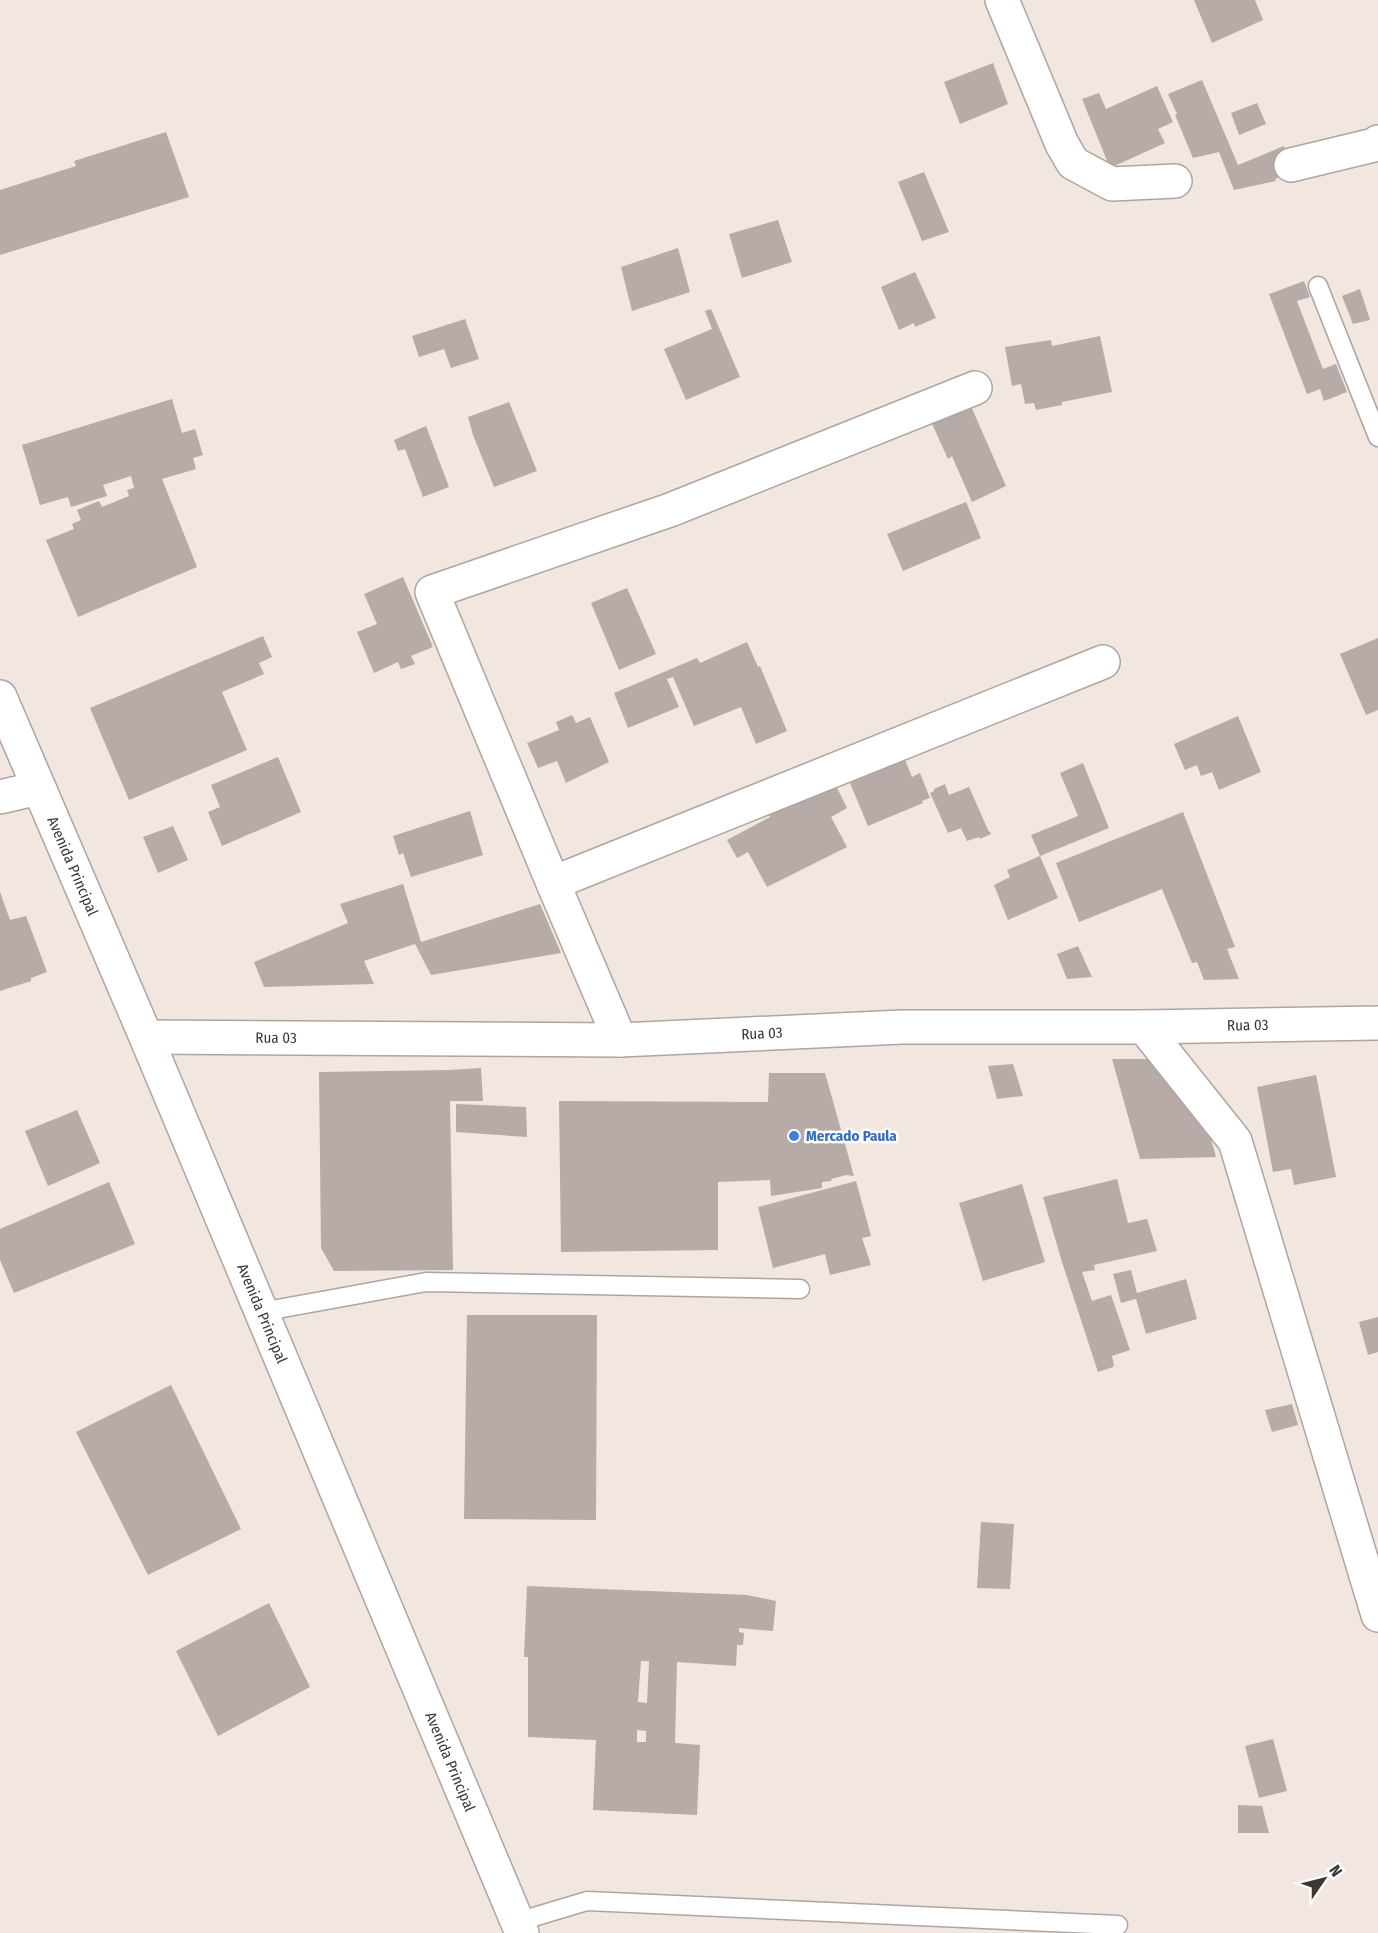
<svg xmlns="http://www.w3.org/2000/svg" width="1378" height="1933" font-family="'Fira Sans Condensed',sans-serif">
<rect width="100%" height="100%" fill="#f1e6e0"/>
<!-- building -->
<g fill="#b6aba7" fill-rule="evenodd">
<path d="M1194,0H1255L1263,20L1212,43Z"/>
<path d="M993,63L1008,104L960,124L944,82Z"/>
<path d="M1202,80L1238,165L1284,146L1292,172L1275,179L1276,181L1234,190L1219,152L1193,158L1175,115L1177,114L1168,94Z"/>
<path d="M1157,86L1173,122L1158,129L1165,143L1110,168L1082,99L1099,93L1106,109Z"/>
<path d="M1257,103L1266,124L1239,135L1231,113Z"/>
<path d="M166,132L189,197L0,255V190L76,166L74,161Z"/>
<path d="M924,172L949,232L922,241L898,182Z"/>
<path d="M778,220L792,262L742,278L729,234Z"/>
<path d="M678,248L690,292L632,311L621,267Z"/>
<path d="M915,272L936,318L915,327L914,323L899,330L881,287Z"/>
<path d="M1304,281L1310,297L1297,301L1319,359L1323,369L1336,364L1347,392L1324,401L1320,389L1307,394L1269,294Z"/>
<path d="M1360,289L1370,320L1353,324L1342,296Z"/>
<path d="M711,309L740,377L686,400L664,349L712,329L705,311Z"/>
<path d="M465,319L479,359L451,368L444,349L419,357L412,336Z"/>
<path d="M1100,336L1112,392L1062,402V405L1036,410L1034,403L1025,404L1021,384L1012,386L1005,347L1051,340L1052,346Z"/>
<path d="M172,399L182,433L195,429L203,455L193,458L196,469L162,479L197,567L78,617L46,540L74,529L72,524L81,520L77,510L99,501L102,507L129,496L127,490L134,488L131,476L103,485L107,496L71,507L68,497L40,505L22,445Z"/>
<path d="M509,402L537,471L494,487L473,435L468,417Z"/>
<path d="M970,404L1006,486L972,502L952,456L948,459L929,417Z"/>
<path d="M426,426L449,487L423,497L405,449L398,451L394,440Z"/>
<path d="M966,502L981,538L903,571L887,534Z"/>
<path d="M403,577L433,647L411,656L415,664L401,669L398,662L374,673L357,632L377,624L364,594Z"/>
<path d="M627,588L656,654L619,670L591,603Z"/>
<path d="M263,636L272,657L259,663L264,674L222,692L247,750L129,800L90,708Z"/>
<path d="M1378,638V710L1366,715L1340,654Z"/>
<path d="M747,642L758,667L760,666L787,731L756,744L741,707L694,726L673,677L667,679L679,707L628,728L614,693L697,658L700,663Z"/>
<path d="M572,715L576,723L590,717L609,762L566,783L557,761L538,768L527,743L559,730L556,722Z"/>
<path d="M1238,716L1261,772L1219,790L1212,772L1201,776L1197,765L1185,770L1174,744Z"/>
<path d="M278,757L301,812L222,846L208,812L220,807L211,785Z"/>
<path d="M905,760L912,777L920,773L930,798L922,801L923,803L868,826L850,783Z"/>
<path d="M1083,763L1109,828L1040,856L1031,835L1078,816L1060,773Z"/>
<path d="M945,784L949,795L969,787L989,832L990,831L991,834L980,839L979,837L967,841L961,828L948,833L930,793L934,791V789Z"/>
<path d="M836,786L847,808L831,817L847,847L767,887L748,852L737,858L727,840L770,817L769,815Z"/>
<path d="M470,811L483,855L411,877L403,853L399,855L393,836Z"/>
<path d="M1183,812L1235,947L1227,949L1239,979L1204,980L1197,962L1192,963L1162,889L1079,922L1056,863Z"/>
<path d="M173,826L188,860L158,873L143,837Z"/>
<path d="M1040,856L1058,898L1008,920L994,885L1010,877L1007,870Z"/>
<path d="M403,884L421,942L540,904L561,953L431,975L415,944L364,961L374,984L264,987L254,962L348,923L340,904Z"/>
<path d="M0,892L10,920L26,916L47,972L31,978V981L0,991Z"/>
<path d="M1078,946L1092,977L1067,979L1057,954Z"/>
<path d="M1112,1059H1189L1216,1157L1140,1159Z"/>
<path d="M1013,1064L1023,1096L997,1099L988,1066Z"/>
<path d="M481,1068L483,1101H450L453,1270L334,1271L321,1248L319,1072L449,1070Z"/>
<path d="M769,1073H825L854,1176L846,1175L831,1179L832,1181L822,1182V1188L771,1196L770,1180L718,1182V1250L561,1252L559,1101L768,1102Z"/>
<path d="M1316,1075L1336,1177L1294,1185L1291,1169L1273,1172L1257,1087Z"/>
<path d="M456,1104L526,1107L527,1137L456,1132Z"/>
<path d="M77,1110L100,1163L48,1186L25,1131Z"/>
<path d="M1117,1179L1128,1223L1147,1219L1157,1251L1094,1265L1095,1270L1082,1272L1092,1301L1111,1295L1130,1350L1112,1356L1114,1365L1113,1367L1098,1372L1062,1262L1043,1197Z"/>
<path d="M856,1181L871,1236L862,1238L871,1265L830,1275L825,1254L773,1268L758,1207Z"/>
<path d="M109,1182L135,1244L14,1293L0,1260V1229Z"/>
<path d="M1022,1184L1045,1262L983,1281L959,1203Z"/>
<path d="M1131,1270L1137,1293L1186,1279L1197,1319L1146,1334L1136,1299L1121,1303L1113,1274Z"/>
<path d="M467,1315H597L596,1520L464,1519Z"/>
<path d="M1378,1317V1352L1368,1355L1359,1322Z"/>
<path d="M171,1385L241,1529L148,1575L76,1432Z"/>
<path d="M1292,1404L1298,1425L1272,1432L1265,1410Z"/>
<path d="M981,1522L1014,1524L1010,1589L977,1588Z"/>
<path d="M527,1586L747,1595L776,1601L773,1631L739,1628V1632L744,1633L743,1645H737L736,1666L677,1662L675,1743L700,1745L697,1815L593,1810L596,1740L528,1737V1657H524ZM641,1661H649L647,1703L638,1702ZM637,1730L646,1731V1742H637Z"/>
<path d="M269,1603L310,1687L218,1736L176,1651Z"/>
<path d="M1273,1739L1287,1791L1259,1798L1245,1746Z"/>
<path d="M1238,1805L1262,1806L1269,1833H1238Z"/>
</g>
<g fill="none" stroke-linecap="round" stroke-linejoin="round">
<defs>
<g id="lane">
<path d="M1318,286L1378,437"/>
<path d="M261,1312L426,1282L800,1289"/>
<path d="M517,1922L587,1901L1118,1925"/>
</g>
<g id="street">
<path d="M1002,0L1062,144L1073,163L1112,184L1175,181"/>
<path d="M1291,165L1374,145L1378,142"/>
<path d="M0,797L39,788"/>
<path d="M553,883L1103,662"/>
<path d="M1144,1027L1235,1141L1378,1615"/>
<path d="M620,1040L553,883L432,592L670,510L975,388"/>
</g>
<g id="secondary">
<path id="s1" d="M0,697L146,1037L522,1933"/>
<path id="s2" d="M146,1037L620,1040L902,1027H1144L1378,1023"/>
</g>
</defs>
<!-- lane casing -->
<use href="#lane" stroke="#afa5a0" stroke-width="21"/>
<!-- street casing -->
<use href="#street" stroke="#afa5a0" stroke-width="36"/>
<!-- secondary casing -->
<use href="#secondary" stroke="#afa5a0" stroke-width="36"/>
<!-- lane -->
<use href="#lane" stroke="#fff" stroke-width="18"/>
<!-- street -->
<use href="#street" stroke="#fff" stroke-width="33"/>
<!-- secondary -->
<use href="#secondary" stroke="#fff" stroke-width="33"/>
</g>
<!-- markers -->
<circle fill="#3f7fe0" stroke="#fff" stroke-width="2" cx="794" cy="1136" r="6"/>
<g text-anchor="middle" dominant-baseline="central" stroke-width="5" stroke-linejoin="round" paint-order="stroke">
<!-- street labels -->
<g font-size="15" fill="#3c3735" stroke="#fff">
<text stroke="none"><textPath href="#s1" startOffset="184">Avenida Principal</textPath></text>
<text stroke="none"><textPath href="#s2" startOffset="1102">Rua 03</textPath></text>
<text stroke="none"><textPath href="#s2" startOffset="616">Rua 03</textPath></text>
<text stroke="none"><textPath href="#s2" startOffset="130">Rua 03</textPath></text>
<text stroke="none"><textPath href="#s1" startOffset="670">Avenida Principal</textPath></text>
<text stroke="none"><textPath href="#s1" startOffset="1156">Avenida Principal</textPath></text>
</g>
<!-- shop labels -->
<g font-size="15" font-weight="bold" fill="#366cbe" stroke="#fff" text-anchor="start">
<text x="806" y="1136">Mercado Paula</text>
</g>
</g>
<!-- north arrow -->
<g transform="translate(1324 1879) rotate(55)" stroke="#ffffff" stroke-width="4.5" paint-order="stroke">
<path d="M0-4.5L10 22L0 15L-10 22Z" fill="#3c3735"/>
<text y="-9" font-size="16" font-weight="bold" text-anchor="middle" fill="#3c3735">N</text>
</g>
</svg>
